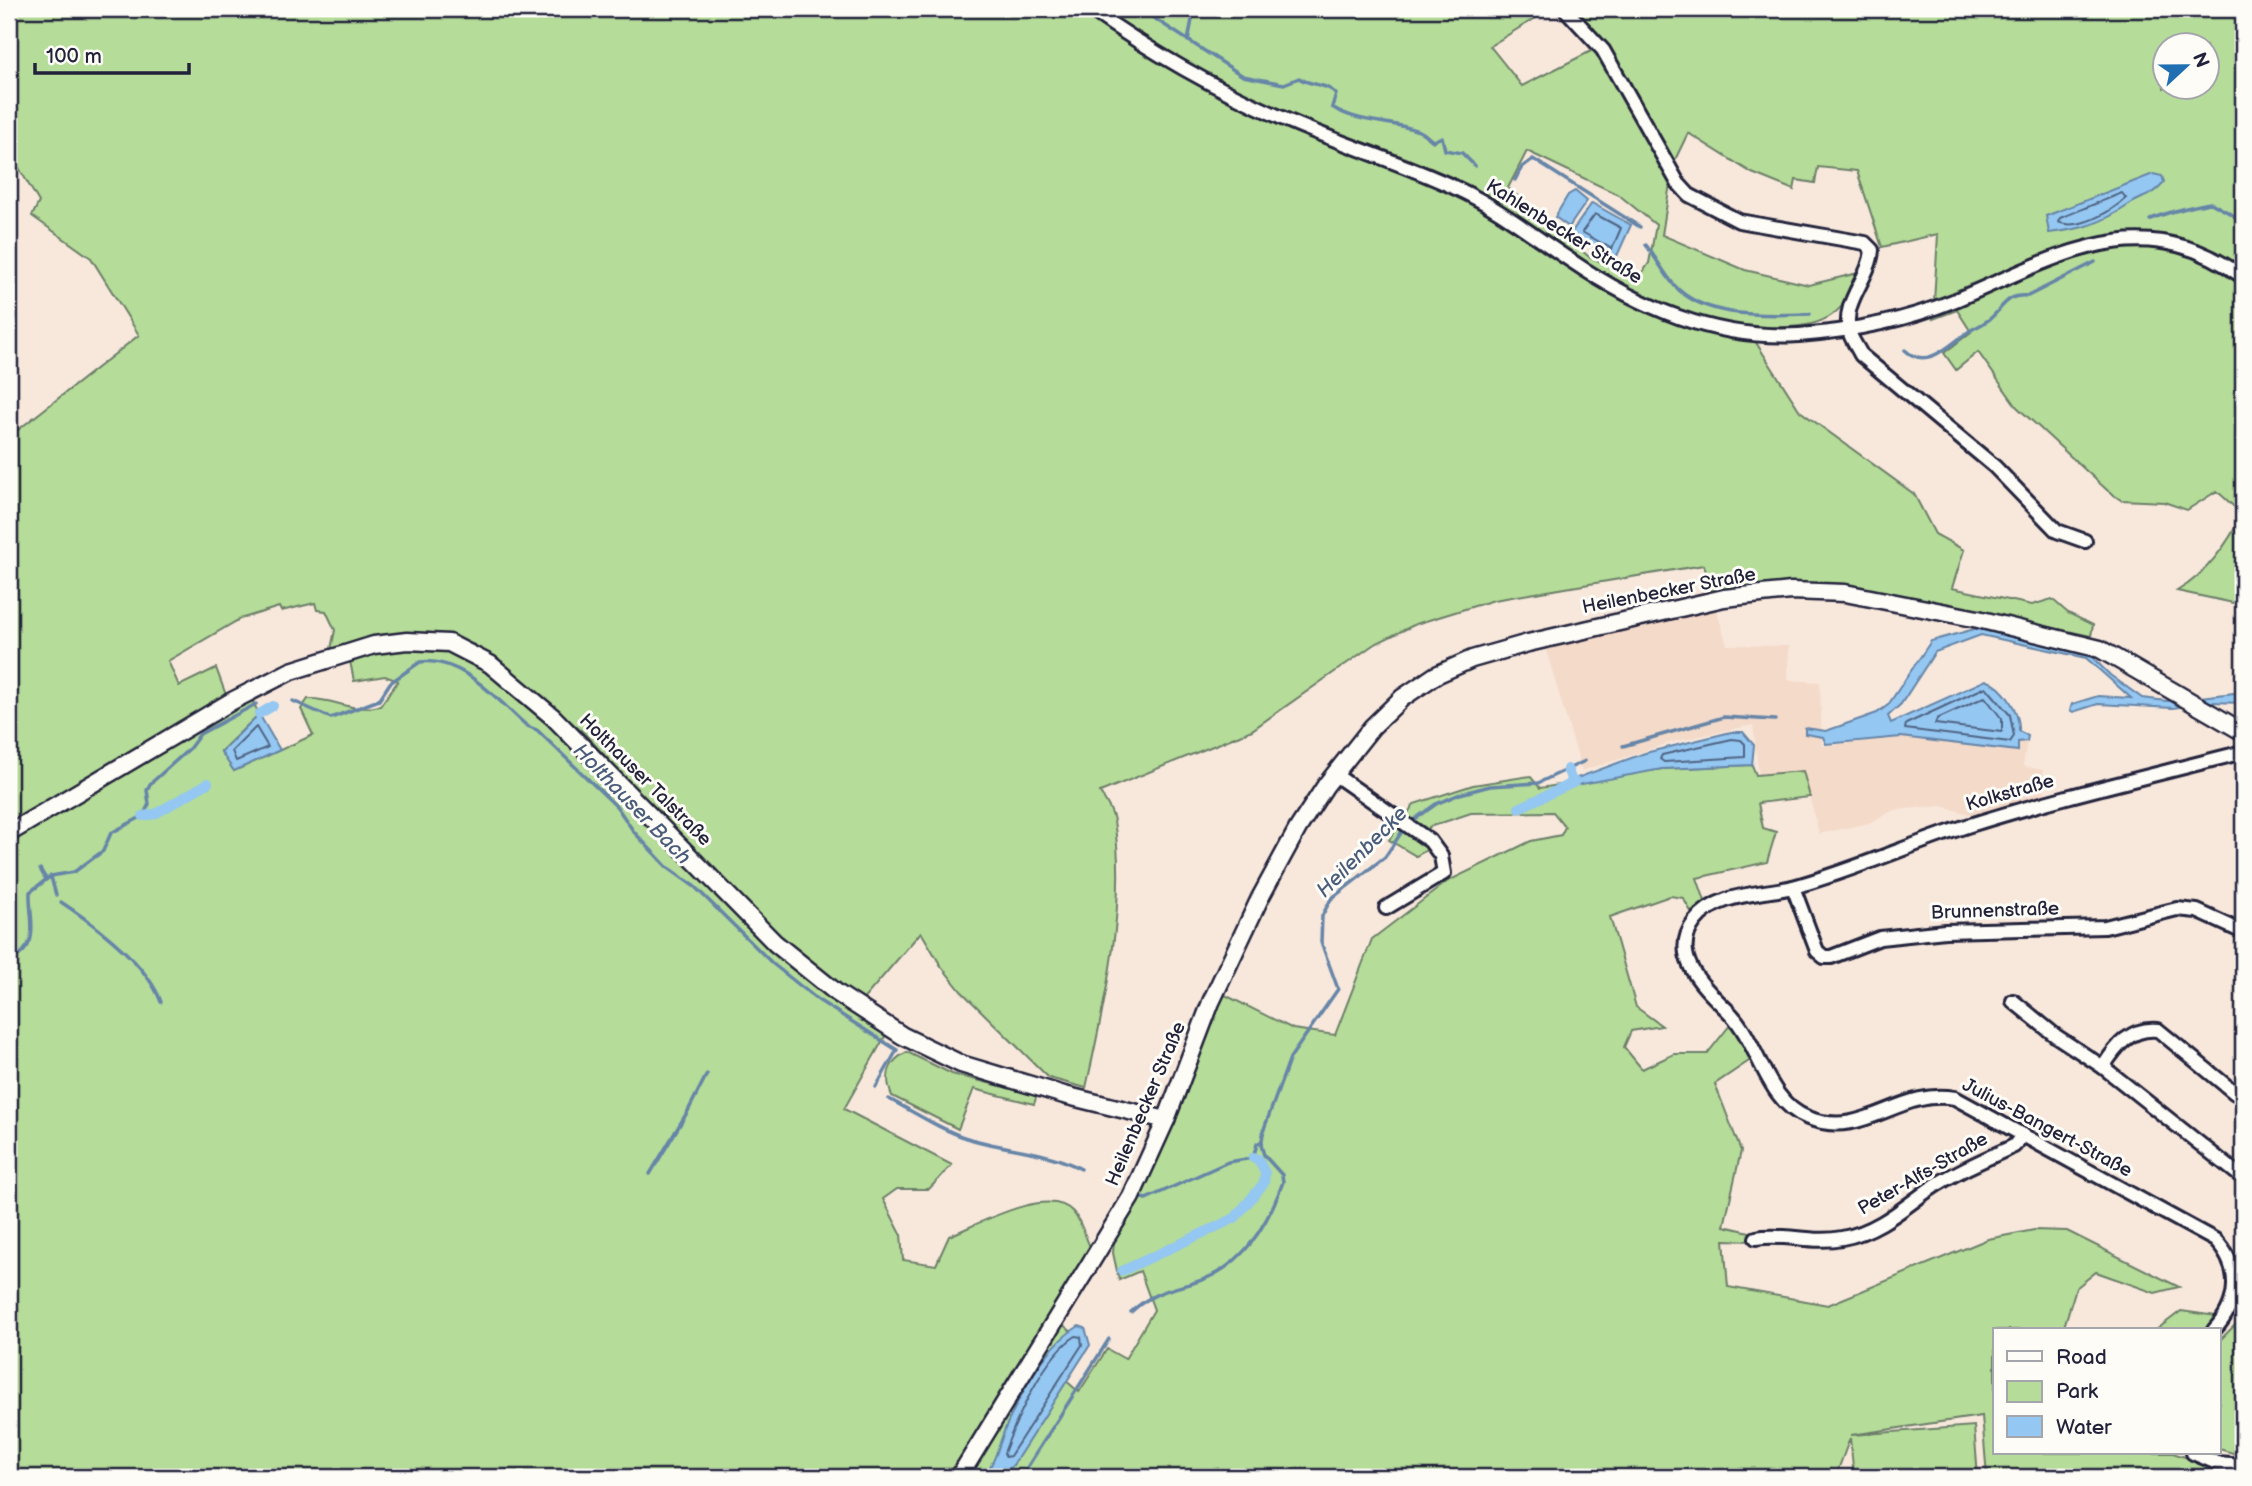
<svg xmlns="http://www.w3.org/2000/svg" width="2252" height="1486" font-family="'Balsamiq Sans',sans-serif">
<rect width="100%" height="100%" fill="#f8e8dc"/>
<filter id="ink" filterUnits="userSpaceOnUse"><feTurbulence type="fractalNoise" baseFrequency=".0143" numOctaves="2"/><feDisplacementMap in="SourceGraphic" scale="14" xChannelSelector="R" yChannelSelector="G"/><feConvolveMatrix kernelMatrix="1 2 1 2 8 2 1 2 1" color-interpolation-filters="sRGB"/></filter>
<g filter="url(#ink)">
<!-- built -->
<path fill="#f4dac9" d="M1711,591L1727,645L1789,646L1788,680L1820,682L1822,746L1901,737L2018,750V742L2027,741L2023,766L2043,770L2045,796L1975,816L1942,806L1894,810L1869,823L1819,834L1803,771L1759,776L1753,725L1673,742L1582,771L1541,634Z"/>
<!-- green -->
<g fill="#b5dc98" stroke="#6c7f6a" stroke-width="2" fill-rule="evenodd">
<path d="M9,9H1550L1490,46L1522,86L1601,46L1578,12L1581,9H2243V605L2177,591C2205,575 2229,543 2242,514L2217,491L2187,510L2164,502L2121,500L2108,491L2017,407L1978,352L1956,370L1944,353L1971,332L1957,310L1933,319L1938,234L1882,247L1857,171L1818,167L1815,183L1796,180L1794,190L1752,173L1688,133L1673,164L1662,235L1745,270L1809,285L1858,273C1854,283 1850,295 1844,303C1823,333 1778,327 1746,327L1800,411L1914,494L1935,534L1964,550L1952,588L2032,605L2052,599L2068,613L2093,625L2091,636L1855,586L1791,583L1711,591L1704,565L1494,600L1416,624L1373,645L1252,730L1100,792C1105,801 1113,811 1114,821C1128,902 1104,1007 1086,1088L1049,1078L961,991L941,966L921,932L862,1001L809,965L757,920L584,733L499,661L474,645L444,634H395L331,649L335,630L326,611L317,610L315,603L281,611L279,607L240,619L168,661L179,686L216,668L226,695L85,778L86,797L251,698L259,714L221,751L234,771L313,735L301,709L308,699C337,698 346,713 380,706L398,681L385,676L354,681L349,656L406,647L446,649L478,662L560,729L774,949L888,1031L844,1109L952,1165L929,1189H897L883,1199L901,1234L903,1260L936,1265L949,1236C977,1225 1049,1184 1073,1212C1081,1221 1085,1236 1090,1247L1051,1315L1084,1342L1064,1379L1079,1392L1107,1349L1125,1359L1154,1310L1140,1271L1119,1280L1113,1253L1114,1241L1153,1162L1221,993L1293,1029L1335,1035L1372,939L1448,881L1531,841L1561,835L1565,827L1553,812L1471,813L1429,827L1430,848L1416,856L1389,840L1414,804L1473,785L1530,776L1540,788L1662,769L1752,765L1756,775L1803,771L1810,797L1758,803L1763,828L1776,832L1767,862L1697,878L1706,904L1693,915L1683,898L1670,896L1610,917L1636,1007L1662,1026L1631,1031L1624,1047L1642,1069L1674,1054H1707L1734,1020L1755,1057L1715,1084L1741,1151L1724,1226L1754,1233L1751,1241L1724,1240L1728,1287L1828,1305L1988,1239L2034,1230L2067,1231L2179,1287L2155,1293L2096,1272L2076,1288L2063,1330H1995V1453H2173L2218,1468L2243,1469V1477H1987L1982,1416L1851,1435L1974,1426L1978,1477H1854L1850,1438L1838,1470L1840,1477H9V437L139,335L91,258L32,216L39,202L9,151ZM2164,46H2206V88H2164ZM1527,151L1619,195L1656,225L1649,263L1638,279L1588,256L1508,188Z"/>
<path d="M907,1052L952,1074L1037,1095L1034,1104L974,1089L958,1129L892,1096C884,1077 888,1061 907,1052Z"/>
<path d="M2243,1306V1456L2219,1449V1341L2235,1325Z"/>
<path d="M2181,1311L2217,1316V1322L2209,1330H2156Z"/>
</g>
<!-- water -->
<g fill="#94c7f1" stroke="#6685a8" stroke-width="2">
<path d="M2153,174L2162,176L2164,182C2157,194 2143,196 2132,203C2102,223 2085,229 2049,233L2046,216Z"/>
<path d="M1575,191L1587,201L1569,227L1555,217L1568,195Z"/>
<path d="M1592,203L1631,225L1617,256L1612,258L1571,233Z"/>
<path d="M1978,628L2087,652L2110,675L2142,698L2167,701L2243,692V703L2209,702L2173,708L2098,704L2073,712L2070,710L2072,704L2098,696L2131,698L2086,658L1981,635L1935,652L1901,704L1888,716L1891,723L1986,680C2005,687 2020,712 2019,731L2028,736L2027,741L2018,742V751L1901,737L1826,744L1823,737L1805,734V728L1826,731L1877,713L1888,705L1931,641Z"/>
<path d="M259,714L280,750L234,771L221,752Z"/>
<path d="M1731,732H1743L1754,745L1752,765L1662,769L1577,785L1574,779L1645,753Z"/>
<path d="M1079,1326L1085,1328L1090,1345L1013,1465L1001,1477H983C997,1461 999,1441 1008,1422C1023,1389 1047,1344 1079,1326Z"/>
</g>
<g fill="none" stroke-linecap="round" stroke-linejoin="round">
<!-- shore -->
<g stroke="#506484" stroke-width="2">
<path d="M2122,193L2126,198C2111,212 2078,231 2058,222L2060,218Z"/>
<path d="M1595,214L1621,228L1612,249L1582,232Z"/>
<path d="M1986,687L2010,715L2014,736L2010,742L1905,729L1906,724Z"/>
<path d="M1985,697L2002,719V732L1935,724L1937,719Z"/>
<path d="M256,727L268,747L236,761L232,751Z"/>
<path d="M1732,739L1741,740L1745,744V757L1664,762L1660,759L1662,755Z"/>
<path d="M1076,1336L1081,1337L1082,1345L1010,1456L1006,1457L1004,1453C1016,1420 1045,1354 1076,1336Z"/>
</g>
<!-- stream -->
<g stroke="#6685a8" stroke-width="3.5">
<path d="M1140,9L1243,76L1284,84L1299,78C1310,86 1327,83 1336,94L1332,107C1359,124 1391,120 1419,131C1425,133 1428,138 1433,141L1442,137L1445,150L1462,153L1475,166"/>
<path d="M1188,41L1194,9"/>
<path d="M1515,180L1522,167L1533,159L1640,227"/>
<path d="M2150,220C2156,215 2201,204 2211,203L2233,215L2243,227"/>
<path d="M1646,245C1656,258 1664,273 1674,285C1705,320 1769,315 1810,314"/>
<path d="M1905,350C1927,371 1950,344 1968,332C1975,327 1985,324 1992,317C2005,305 2007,294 2028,296L2095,262"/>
<path d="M293,701L331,718L379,700L390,683L420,662C462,656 499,702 527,726L537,730L617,807L634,832L667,867L695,887L773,964L818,1000L897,1050L876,1087"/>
<path d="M1623,746L1724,717L1775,720"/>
<path d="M1411,822L1436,804L1460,794L1490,786L1538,783L1585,761"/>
<path d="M40,869L46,879"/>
<path d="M51,877L56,895"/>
<path d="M61,902C94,924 147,963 161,1002"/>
<path d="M9,962C43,944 29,923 30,892L51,876L74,872L103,851L111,833L143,816L149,804L147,790L150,784L189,749L200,734L256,704"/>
<path d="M889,1099C914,1112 941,1130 967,1138C1005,1150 1046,1150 1081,1169"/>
<path d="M650,1174L688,1111L707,1074"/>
<path d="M1142,1198L1146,1199L1228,1162L1253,1158L1257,1144L1262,1141"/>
<path d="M1131,1312C1151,1293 1168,1290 1193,1283C1242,1269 1267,1226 1283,1182L1282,1175L1264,1155L1261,1145L1264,1129L1290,1058L1338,989L1321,942L1322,916L1331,899L1385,857L1405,827"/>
<path d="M1021,1477L1109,1339"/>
</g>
<!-- canal -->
<g stroke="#94c7f1" stroke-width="10">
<path d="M259,714L273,706"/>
<path d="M1567,769L1573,783"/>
<path d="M1519,808L1575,782"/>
<path d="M143,816L155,814L208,783"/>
<path d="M1122,1271L1235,1218L1264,1183L1265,1173L1258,1159L1253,1158"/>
</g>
<defs>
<g id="street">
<path d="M1090,9C1151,52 1214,88 1282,118C1340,144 1401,162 1458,189C1499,208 1532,235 1570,260C1639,307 1714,340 1799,335C1852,331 1904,321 1953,301C2053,260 2139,201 2243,277"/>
<path d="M1565,9L1603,50L1678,183L1689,195L1739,221L1865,243L1872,250C1870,278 1842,301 1849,330C1850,338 1858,348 1861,355L1994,466L2057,531L2085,541"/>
<path d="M1334,774L1430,841L1441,856L1444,873L1386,908"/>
<path d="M1793,887L1817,951L1824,957H1831L1880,938L1945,931L2105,927L2177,909L2197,911L2243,932"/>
<path d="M2013,1001L2056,1036L2103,1067L2243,1178"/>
<path d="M2103,1067C2116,1046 2131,1027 2158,1030L2235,1093"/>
<path d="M1756,1238C1785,1233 1813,1244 1842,1238C1876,1232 1901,1210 1927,1191C1953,1173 1985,1159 2014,1146L2021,1137"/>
<path d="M2214,1330C2239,1303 2242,1268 2215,1240L1955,1098C1898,1088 1865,1140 1808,1118C1766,1102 1759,1043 1730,1013C1707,990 1667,957 1695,921C1718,892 1760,895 1793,887C1852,871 1909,845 1967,826C2058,797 2151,776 2243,752"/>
<path d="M2193,1453L2217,1463L2243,1465"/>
</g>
<g id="secondary">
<path d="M9,833L232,701L291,671L374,645L407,641L449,643L490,664L553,717L775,943L837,993L903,1036L961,1064L1064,1095L1166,1120"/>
<path d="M959,1477L1131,1197L1166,1120L1211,1002L1260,898L1298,828L1326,785L1372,727L1402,698L1436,675L1472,659L1528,643L1724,598L1791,591L1845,593L1978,619L2100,649L2243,732"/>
</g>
</defs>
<!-- street casing -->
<use href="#street" stroke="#22223b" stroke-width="18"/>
<!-- secondary casing -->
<use href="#secondary" stroke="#22223b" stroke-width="21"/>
<!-- street -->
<use href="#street" stroke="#fdfcf7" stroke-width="12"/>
<!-- secondary -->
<use href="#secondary" stroke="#fdfcf7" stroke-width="16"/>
</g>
</g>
<g text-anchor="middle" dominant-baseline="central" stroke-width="6" stroke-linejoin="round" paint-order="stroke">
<!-- street labels -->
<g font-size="19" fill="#22223b" stroke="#fdfcf7">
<text transform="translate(1564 232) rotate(32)">Kahlenbecker Straße</text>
<text transform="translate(1669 591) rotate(-11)">Heilenbecker Straße</text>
<text transform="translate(645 780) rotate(45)">Holthauser Talstraße</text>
<text transform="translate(2010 793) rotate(-16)">Kolkstraße</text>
<text transform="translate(1995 911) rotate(-2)">Brunnenstraße</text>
<text transform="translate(1146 1104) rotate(-67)">Heilenbecker Straße</text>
<text transform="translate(2047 1128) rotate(28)">Julius-Bangert-Straße</text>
<text transform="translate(1923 1174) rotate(-30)">Peter-Alfs-Straße</text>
</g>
<!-- water labels -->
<g font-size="21" font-style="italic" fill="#4a5c7b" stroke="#fdfcf7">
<text transform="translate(632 804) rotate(46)">Holthauser Bach</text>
<text transform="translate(1362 852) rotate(-45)">Heilenbecke</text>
</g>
</g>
<!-- margin -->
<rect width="2252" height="1486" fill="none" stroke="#fdfcf7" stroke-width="35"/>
<rect x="18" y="18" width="2217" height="1451" fill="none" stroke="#22223b" stroke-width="2.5" filter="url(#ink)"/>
<!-- legend -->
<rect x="1993" y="1328" width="228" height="126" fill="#fdfcf7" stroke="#a5a5ac" stroke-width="2"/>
<rect x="2007" y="1351" width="35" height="10" fill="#fdfcf7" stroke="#a5a5ac" stroke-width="2"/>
<text x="2056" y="1364" font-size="21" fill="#22223b">Road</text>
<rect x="2007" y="1381" width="35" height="21" fill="#b5dc98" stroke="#a5a5ac" stroke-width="2"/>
<text x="2056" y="1398" font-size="21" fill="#22223b">Park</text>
<rect x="2007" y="1416" width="35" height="21" fill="#94c7f1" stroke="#a5a5ac" stroke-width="2"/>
<text x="2056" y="1434" font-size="21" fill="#22223b">Water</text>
<!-- north arrow -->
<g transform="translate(2186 66) rotate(68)"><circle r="33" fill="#fdfcf7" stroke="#a5a5ac" stroke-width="2"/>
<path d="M0-5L12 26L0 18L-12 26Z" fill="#1f6fb2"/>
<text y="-10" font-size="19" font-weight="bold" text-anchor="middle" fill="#22223b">N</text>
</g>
<!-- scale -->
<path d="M35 63v10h154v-10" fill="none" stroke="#22223b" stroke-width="3.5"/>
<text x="46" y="63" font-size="21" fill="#22223b" stroke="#fdfcf7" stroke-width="5" paint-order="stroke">100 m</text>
</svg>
